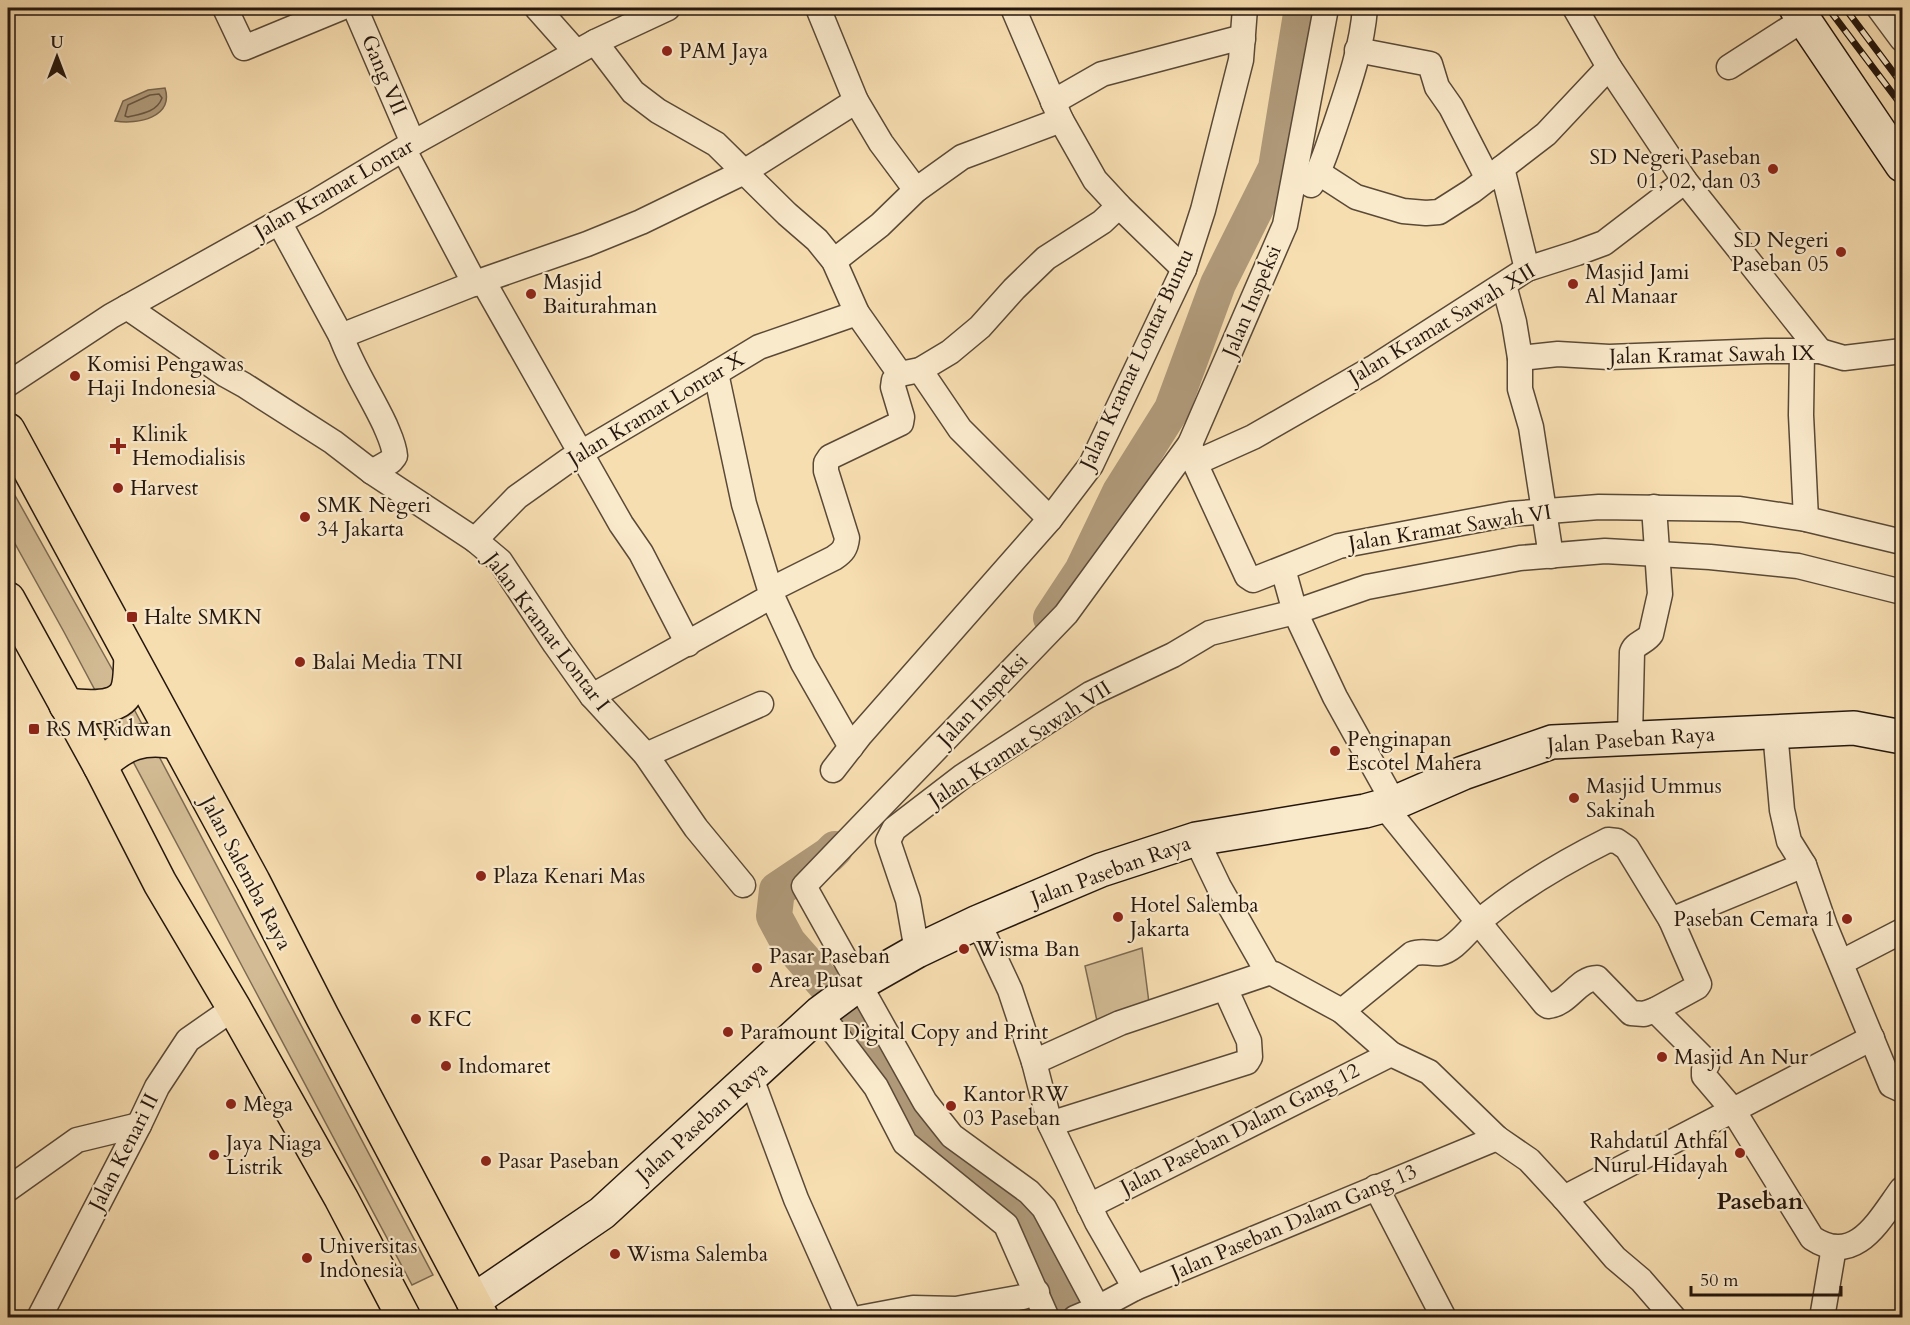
<svg xmlns="http://www.w3.org/2000/svg" width="1910" height="1325" font-family="Cardo,serif">
<rect width="100%" height="100%" fill="#f7deb1"/>
<filter id="stains"><feTurbulence type="fractalNoise" baseFrequency=".00333" numOctaves="4"/><feColorMatrix values="0 0 0 0 .2 0 0 0 0 .09 0 0 0 0 .02 0 0 0 .5 -.17"/></filter>
<radialGradient id="worn" r=".72"><stop offset=".6" stop-color="#630" stop-opacity="0"/><stop offset="1" stop-color="#630" stop-opacity=".3"/></radialGradient>
<!-- green -->
<g fill="#d3bc95" stroke="#7c6a52" stroke-width="1.5">
<path d="M8,483L126,694L433,1275L412,1285L64,632L8,531Z"/>
<path d="M1142,948L1149,1003L1097,1021L1085,966Z"/>
</g>
<!-- water -->
<path fill="#b09a7a" stroke="#78664f" stroke-width="1.5" d="M165,88C174,117 138,125 115,121L123,101L148,90Z"/>
<g fill="none" stroke-linecap="round" stroke-linejoin="round">
<!-- shore -->
<path stroke="#6a5844" stroke-width="1.5" d="M159,94L162,98C157,112 141,114 128,117L125,116L128,105L150,95Z"/>
<!-- river -->
<g stroke="#b09a7a" stroke-width="36">
<path d="M1051,618L1082,571L1120,492L1172,409L1218,284L1276,168L1302,8"/>
<path d="M835,849L829,855L777,890L774,916L788,942L871,1037L927,1134L1031,1215L1075,1318"/>
</g>
<defs>
<g id="street">
<path d="M225,8L244,48L341,8"/>
<path d="M355,8L413,143"/>
<path d="M537,8L576,52"/>
<path d="M818,8L856,101L881,143L916,190"/>
<path d="M1013,8L1061,120L1095,180L1119,206L1184,269"/>
<path d="M1575,8L1609,67L1685,181L1820,351"/>
<path d="M1879,8L1902,39"/>
<path d="M595,42L633,92L658,111L716,144L787,214L817,240L834,261L857,313L900,374"/>
<path d="M1357,50L1430,64L1437,87L1451,107L1488,179"/>
<path d="M1729,67L1804,19"/>
<path d="M1053,102L1102,74L1235,39H1243"/>
<path d="M404,150L475,284"/>
<path d="M1502,168L1527,269"/>
<path d="M1319,173L1356,197L1403,211L1426,213L1439,212L1472,191L1546,134L1609,67"/>
<path d="M1311,185C1322,168 1327,148 1334,129C1347,90 1362,49 1365,8"/>
<path d="M279,222L341,336C352,367 371,395 385,425C389,435 394,444 395,456L391,461L372,472"/>
<path d="M834,261L880,225L916,190L962,157L1061,120"/>
<path d="M483,281L621,524L641,553L688,644"/>
<path d="M1504,285L1514,322L1520,358V389L1531,427L1551,556"/>
<path d="M127,307L226,375L244,385L333,442L372,472L475,540L500,561L555,644L592,696L646,755L696,828L743,885"/>
<path d="M341,336L478,282L587,244L641,222L744,172L856,101"/>
<path d="M1802,351L1801,415L1806,519"/>
<path d="M1520,358L1558,354L1609,357L1766,351H1820L1844,358L1902,351"/>
<path d="M920,370L960,429L1050,519"/>
<path d="M716,373L744,504L772,596L803,663L851,747"/>
<path d="M8,384L111,316L315,202L413,143L595,42L668,8"/>
<path d="M1190,444L1195,463L1247,576L1253,580L1339,546L1510,514L1599,507L1740,509L1806,519L1902,542"/>
<path d="M1195,463L1253,437L1373,368L1527,269L1577,253L1604,243L1685,181"/>
<path d="M475,540L517,497L569,460L716,373L759,347L857,313"/>
<path d="M1283,569L1295,612L1335,697L1394,803"/>
<path d="M770,590L834,558C843,552 846,548 847,538L826,471V463L830,457L901,423L902,417L893,387L894,380L900,374L920,370L950,352L980,327L1014,289L1046,258L1102,222L1119,206"/>
<path d="M592,696L772,596"/>
<path d="M1775,731L1782,810L1789,841L1804,865L1825,926L1891,1085L1902,1090"/>
<path d="M1630,737L1632,652C1635,643 1646,642 1651,634L1660,594L1654,507"/>
<path d="M646,755L761,704"/>
<path d="M833,770L861,734L1050,519L1091,465L1184,269L1203,210L1241,60L1245,8"/>
<path d="M1384,806L1545,1004L1548,1006C1569,1004 1578,978 1597,978L1631,1013L1644,1014L1655,1010L1705,1060L1707,1065L1704,1069V1076L1733,1110L1812,1238C1856,1267 1879,1220 1902,1189"/>
<path d="M1196,839L1219,887L1268,973"/>
<path d="M978,922L1010,990L1034,1062L1050,1124L1097,1222L1135,1288"/>
<path d="M917,951L908,900L888,841L894,829L963,776L1090,694L1173,655L1210,633L1295,612L1367,587L1520,558L1605,551L1710,557L1798,566L1902,592"/>
<path d="M1842,962L1902,931"/>
<path d="M1655,1010L1697,987L1699,984L1671,920"/>
<path d="M1342,1011L1412,954C1422,950 1430,954 1440,953C1454,950 1465,934 1476,924C1516,890 1560,864 1608,840L1617,841L1627,848L1671,920L1804,865"/>
<path d="M820,1013L876,1087L905,1143L1006,1225L1047,1318"/>
<path d="M1034,1062L1120,1023L1268,973L1274,974L1342,1011L1391,1054L1429,1072L1497,1138L1529,1160L1564,1198L1615,1258L1641,1280L1674,1318"/>
<path d="M751,1078L796,1199L849,1318"/>
<path d="M1050,1124L1247,1062L1250,1057L1249,1041L1225,988"/>
<path d="M1376,1187L1444,1318"/>
<path d="M8,1189L77,1140L139,1125"/>
<path d="M1564,1198L1872,1038"/>
<path d="M1089,1206L1391,1054"/>
<path d="M39,1318L139,1125L157,1087L188,1040L234,1008"/>
<path d="M860,1318L913,1308L956,1309L1023,1297L1037,1292"/>
<path d="M1075,1318L1094,1310L1135,1288L1497,1138"/>
<path d="M1103,1318L1044,1208L1029,1192L952,1136L925,1102L804,886L1066,614L1190,444L1285,225L1326,8"/>
<path d="M1822,1318L1834,1247"/>
</g>
<g id="secondary">
<path d="M1796,8L1902,165"/>
<path d="M473,1301L602,1213L820,1013L859,984L917,951L978,922L1101,870L1196,839L1365,811L1394,803L1463,773L1552,742L1854,728L1902,737"/>
</g>
<g id="primary">
<path d="M8,430L253,881L322,1016L482,1318"/>
<path d="M8,599L100,766L160,883L234,1008L341,1198L404,1318"/>
<path d="M66,705C83,707 118,711 127,691C131,681 130,669 131,658"/>
<path d="M100,766C124,743 142,736 176,742"/>
</g>
</defs>
<!-- street casing -->
<use href="#street" stroke="#5a4937" stroke-width="27"/>
<!-- secondary casing -->
<use href="#secondary" stroke="#25170e" stroke-width="36"/>
<!-- primary casing -->
<use href="#primary" stroke="#25170e" stroke-width="36"/>
<!-- street -->
<use href="#street" stroke="#faeacc" stroke-width="24"/>
<!-- secondary -->
<use href="#secondary" stroke="#faeacc" stroke-width="33"/>
<!-- primary -->
<use href="#primary" stroke="#f7deb1" stroke-width="33"/>
<defs>
<g id="rail">
<path d="M1828,8L1902,106"/>
<path d="M1845,8L1902,84"/>
</g>
</defs>
<!-- rail casing -->
<use href="#rail" stroke="#25170e" stroke-width="7"/>
<!-- rail -->
<use href="#rail" stroke="#faeacc" stroke-width="4.5" stroke-dasharray="14" stroke-linecap="butt"/>
</g>
<!-- markers -->
<g fill="#8f2418" stroke="#faeacc" stroke-width="2">
<circle cx="667" cy="51" r="6"/>
<circle cx="1773" cy="169" r="6"/>
<circle cx="1841" cy="252" r="6"/>
<circle cx="1573" cy="284" r="6"/>
<circle cx="531" cy="294" r="6"/>
<circle cx="75" cy="376" r="6"/>
<path d="M115 437h6v6h6v6h-6v6h-6v-6h-6v-6h6z"/>
<circle cx="118" cy="488" r="6"/>
<circle cx="305" cy="517" r="6"/>
<rect x="126" y="611" width="12" height="12" rx="3"/>
<circle cx="300" cy="662" r="6"/>
<rect x="28" y="723" width="12" height="12" rx="3"/>
<circle cx="1335" cy="751" r="6"/>
<circle cx="1574" cy="798" r="6"/>
<circle cx="481" cy="876" r="6"/>
<circle cx="1118" cy="917" r="6"/>
<circle cx="1847" cy="919" r="6"/>
<circle cx="964" cy="949" r="6"/>
<circle cx="757" cy="968" r="6"/>
<circle cx="416" cy="1019" r="6"/>
<circle cx="728" cy="1032" r="6"/>
<circle cx="1662" cy="1057" r="6"/>
<circle cx="446" cy="1066" r="6"/>
<circle cx="231" cy="1104" r="6"/>
<circle cx="951" cy="1106" r="6"/>
<circle cx="1740" cy="1153" r="6"/>
<circle cx="214" cy="1155" r="6"/>
<circle cx="486" cy="1161" r="6"/>
<circle cx="615" cy="1254" r="6"/>
<circle cx="307" cy="1258" r="6"/>
</g>
<g text-anchor="middle" dominant-baseline="central" stroke-width="4.5" stroke-linejoin="round" paint-order="stroke">
<!-- poi labels -->
<g font-size="21" fill="#25170e" stroke="#faeacc" text-anchor="start">
<text x="679" y="51">PAM Jaya</text>
<text x="1761" y="157" text-anchor="end">SD Negeri Paseban<tspan x="1761" dy="24">01, 02, dan 03</tspan></text>
<text x="1829" y="240" text-anchor="end">SD Negeri<tspan x="1829" dy="24">Paseban 05</tspan></text>
<text x="1585" y="272">Masjid Jami<tspan x="1585" dy="24">Al Manaar</tspan></text>
<text x="543" y="282">Masjid<tspan x="543" dy="24">Baiturahman</tspan></text>
<text x="87" y="364">Komisi Pengawas<tspan x="87" dy="24">Haji Indonesia</tspan></text>
<text x="132" y="434">Klinik<tspan x="132" dy="24">Hemodialisis</tspan></text>
<text x="130" y="488">Harvest</text>
<text x="317" y="505">SMK Negeri<tspan x="317" dy="24">34 Jakarta</tspan></text>
<text x="144" y="617">Halte SMKN</text>
<text x="312" y="662">Balai Media TNI</text>
<text x="46" y="729">RS M Ridwan</text>
<text x="1347" y="739">Penginapan<tspan x="1347" dy="24">Escotel Mahera</tspan></text>
<text x="1586" y="786">Masjid Ummus<tspan x="1586" dy="24">Sakinah</tspan></text>
<text x="493" y="876">Plaza Kenari Mas</text>
<text x="1130" y="905">Hotel Salemba<tspan x="1130" dy="24">Jakarta</tspan></text>
<text x="1835" y="919" text-anchor="end">Paseban Cemara 1</text>
<text x="976" y="949">Wisma Ban</text>
<text x="769" y="956">Pasar Paseban<tspan x="769" dy="24">Area Pusat</tspan></text>
<text x="428" y="1019">KFC</text>
<text x="740" y="1032">Paramount Digital Copy and Print</text>
<text x="1674" y="1057">Masjid An Nur</text>
<text x="458" y="1066">Indomaret</text>
<text x="963" y="1094">Kantor RW<tspan x="963" dy="24">03 Paseban</tspan></text>
<text x="243" y="1104">Mega</text>
<text x="1728" y="1141" text-anchor="end">Rahdatul Athfal<tspan x="1728" dy="24">Nurul Hidayah</tspan></text>
<text x="226" y="1143">Jaya Niaga<tspan x="226" dy="24">Listrik</tspan></text>
<text x="498" y="1161">Pasar Paseban</text>
<text x="319" y="1246">Universitas<tspan x="319" dy="24">Indonesia</tspan></text>
<text x="627" y="1254">Wisma Salemba</text>
</g>
<!-- street labels -->
<g font-size="21" fill="#25170e" stroke="#faeacc">
<text transform="translate(384 75) rotate(67)">Gang VII</text>
<text transform="translate(334 189) rotate(-30)">Jalan Kramat Lontar</text>
<text transform="translate(1252 301) rotate(-67)">Jalan Inspeksi</text>
<text transform="translate(1442 324) rotate(-31)">Jalan Kramat Sawah XII</text>
<text transform="translate(1712 355) rotate(-1)">Jalan Kramat Sawah IX</text>
<text transform="translate(1137 359) rotate(-65)">Jalan Kramat Lontar Buntu</text>
<text transform="translate(656 409) rotate(-31)">Jalan Kramat Lontar X</text>
<text transform="translate(1450 528) rotate(-9)">Jalan Kramat Sawah VI</text>
<text transform="translate(547 632) rotate(53)">Jalan Kramat Lontar I</text>
<text transform="translate(983 700) rotate(-46)">Jalan Inspeksi</text>
<text transform="translate(1631 740) rotate(-4)">Jalan Paseban Raya</text>
<text transform="translate(1020 744) rotate(-33)">Jalan Kramat Sawah VII</text>
<text transform="translate(1111 871) rotate(-20)">Jalan Paseban Raya</text>
<text transform="translate(246 873) rotate(62)">Jalan Salemba Raya</text>
<text transform="translate(702 1122) rotate(-42)">Jalan Paseban Raya</text>
<text transform="translate(1240 1129) rotate(-27)">Jalan Paseban Dalam Gang 12</text>
<text transform="translate(124 1152) rotate(-63)">Jalan Kenari II</text>
<text transform="translate(1294 1222) rotate(-23)">Jalan Paseban Dalam Gang 13</text>
</g>
<!-- quarter labels -->
<g font-size="24" font-weight="bold" fill="#25170e" stroke="#faeacc">
<text x="1760" y="1201">Paseban</text>
</g>
</g>
<!-- margin -->
<rect width="1910" height="1325" fill="none" stroke="#f7deb1" stroke-width="30"/>
<rect x="9" y="9" width="1892" height="1307" fill="none" stroke="#25170e" stroke-width="3"/>
<rect x="15" y="15" width="1880" height="1295" fill="none" stroke="#25170e" stroke-width="1.5"/>
<!-- north arrow -->
<g transform="translate(57 57)" stroke="#faeacc" stroke-width="4.5" paint-order="stroke">
<path d="M0-4.5L10 22L0 15L-10 22Z" fill="#25170e"/>
<text y="-9" font-size="16" font-weight="bold" text-anchor="middle" fill="#25170e">U</text>
</g>
<!-- scale -->
<path d="M1691 1286v9h150v-9" fill="none" stroke="#25170e" stroke-width="3"/>
<text x="1700" y="1286" font-size="18" fill="#25170e" stroke="#faeacc" stroke-width="4.5" paint-order="stroke">50 m</text>
<rect width="100%" height="100%" filter="url(#stains)"/>
<rect width="100%" height="100%" fill="url(#worn)"/>
</svg>
